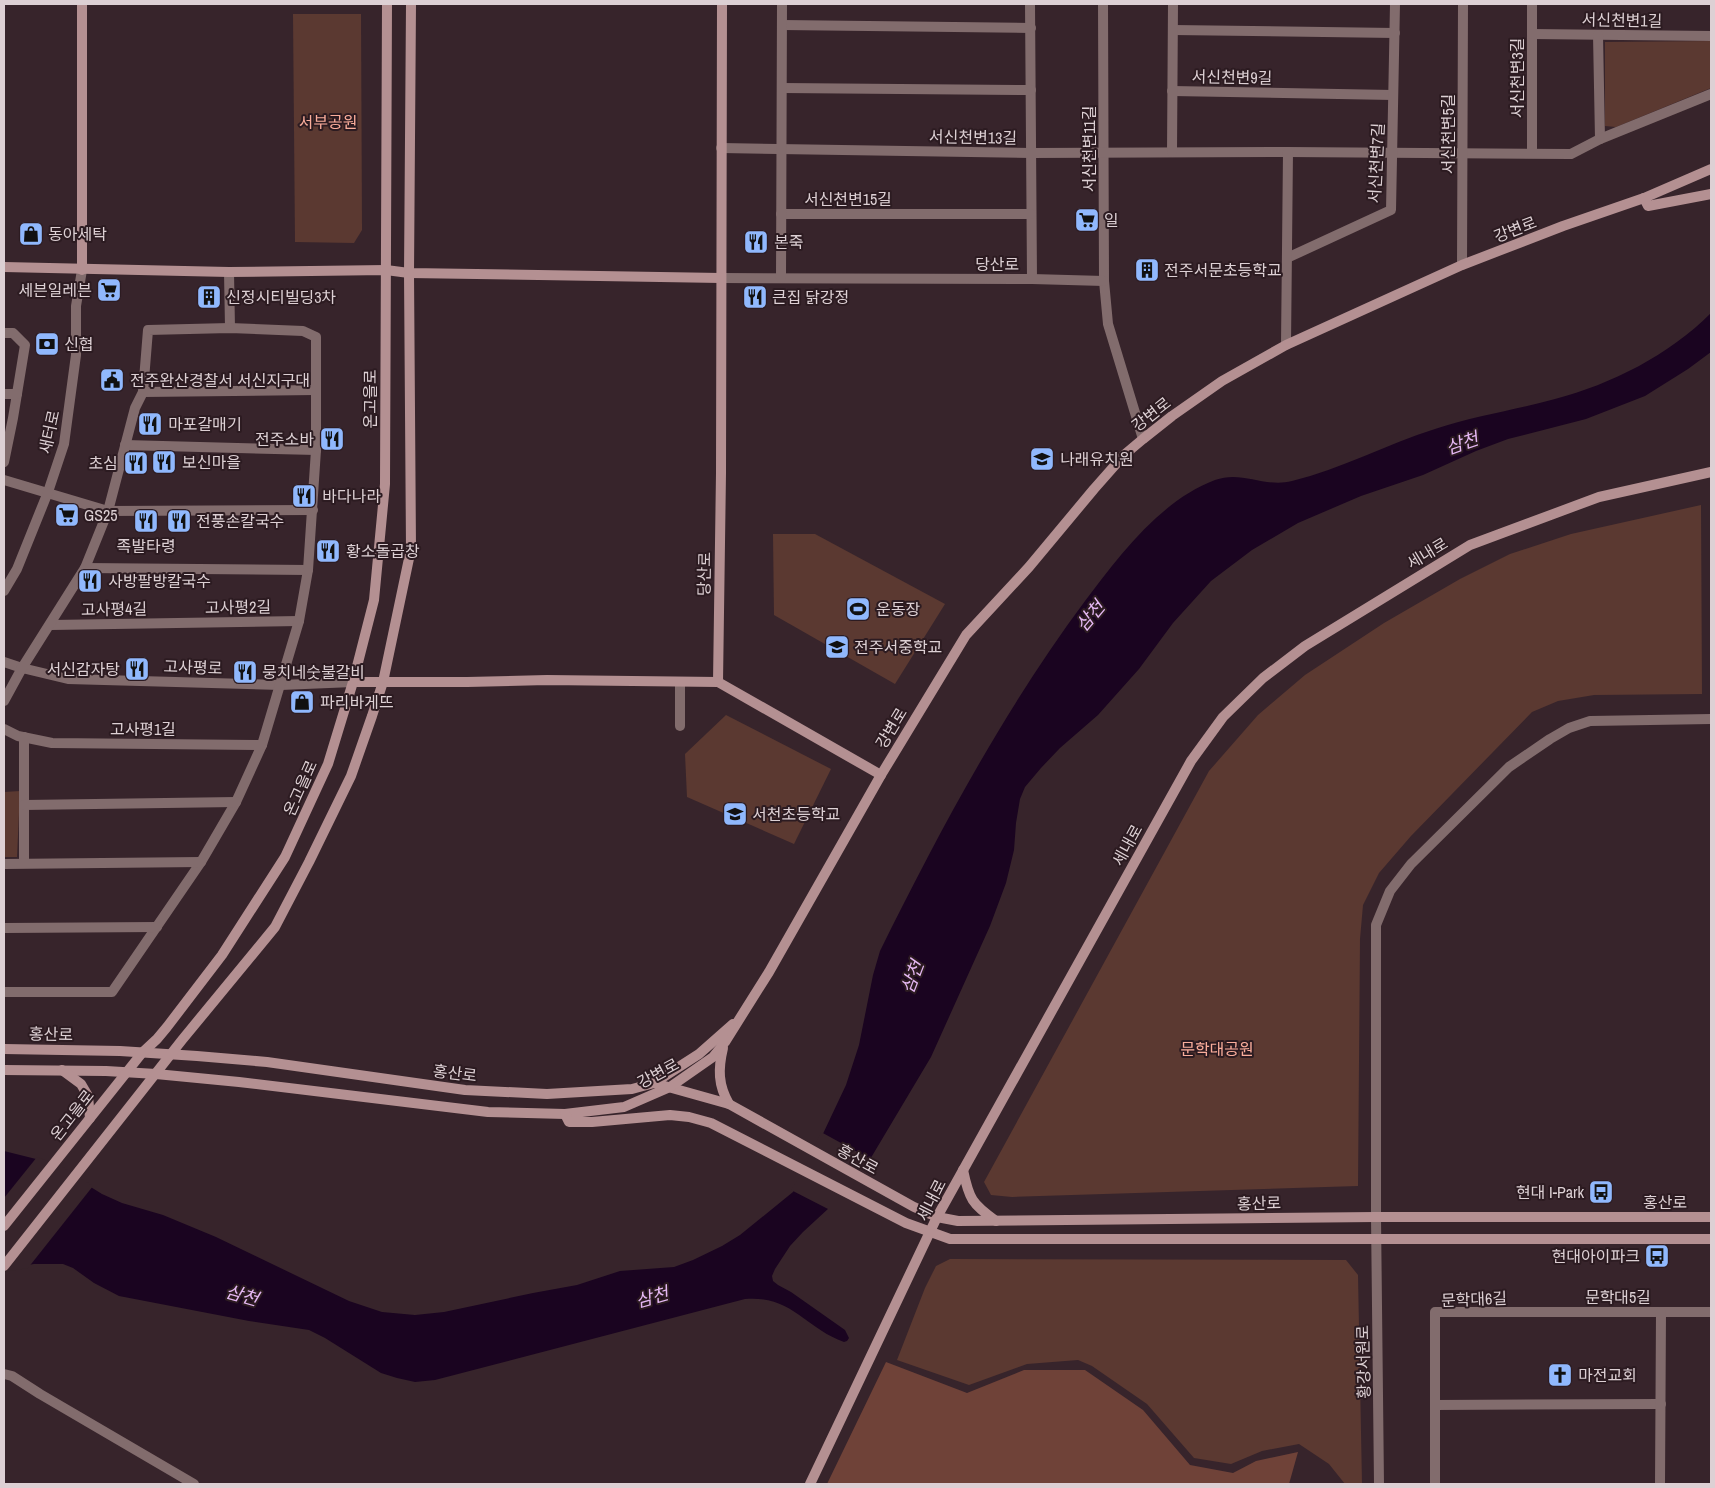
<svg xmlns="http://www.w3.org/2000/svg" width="1715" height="1488" font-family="'Archivo Narrow','Noto Sans KR',sans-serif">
<rect width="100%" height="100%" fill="#37242b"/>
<!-- green -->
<g fill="#5b3931">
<path d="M293,14H361L362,230L354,243L295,242Z"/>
<path d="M1711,41V88L1616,127L1605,126V42Z"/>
<path d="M1701,505L1702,694L1594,695L1558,701L1532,712L1411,836L1379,873L1363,905L1360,939L1358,1186L1012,1197L991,1195L984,1182L1209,771L1258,715L1305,675L1384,623L1460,579L1510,554L1571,534Z"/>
<path d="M773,534H815L945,604L895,684L774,615Z"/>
<path d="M726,715L831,769L794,844L687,797L685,754Z"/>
<path d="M20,791L17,857H4V792Z"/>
<path d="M950,1259L1346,1260L1358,1275L1362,1484H1345L1329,1464L1299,1444L1262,1451L1231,1464L1194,1458L1147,1404L1092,1366L1078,1360L1027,1364L969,1385L897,1360L925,1288L936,1266Z"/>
</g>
<!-- forest -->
<path fill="#6f4238" d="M886,1362L967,1393L1024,1370H1085L1143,1410L1190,1465L1233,1473L1256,1461L1298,1452L1289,1484H827Z"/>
<!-- water -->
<path fill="#1a0420" d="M1711,313V352L1688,369L1645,396L1586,419L1508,439L1476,451L1423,475L1361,496L1298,523L1252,550L1211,581L1173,623L1139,669L1098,715L1060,748L1041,768L1025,787L1020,799L1016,823L1014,850L1006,883L990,926L931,1057L872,1156L842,1196L803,1232L790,1246L775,1269L772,1276L773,1281L778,1285L791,1292L845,1330L849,1338L847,1341L844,1342C805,1328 792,1295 745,1299L435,1380L415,1382L397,1378L381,1373L325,1338L309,1330L249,1321L119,1296L94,1283L73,1268L63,1264H34L4,1269V1151L36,1159L60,1168L102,1194L122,1203L163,1215L216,1237L349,1301L382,1312L415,1315L444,1312L533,1293L577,1285L620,1271L674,1267L693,1260L722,1246L740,1235L793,1192L804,1174L846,1085L859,1045L873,975L880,951C940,830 1004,710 1085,601C1118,557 1161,500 1215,480C1242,470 1264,488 1292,481C1341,469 1387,444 1435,429C1474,416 1515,410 1555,399C1612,384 1669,355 1711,313Z"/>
<!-- pier -->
<g fill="#37242b">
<path d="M821,1132L872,1160L844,1197L830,1210L791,1190L802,1173Z"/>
<path d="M37,1157L61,1166L93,1186L28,1268L4,1272V1198Z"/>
</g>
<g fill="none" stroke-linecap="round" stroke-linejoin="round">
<!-- street -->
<g stroke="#826c6d" stroke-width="10">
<path d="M1030,4L1032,279"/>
<path d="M1103,4L1104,281L1108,324L1143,439"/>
<path d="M1532,4V153"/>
<path d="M782,25L1031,28"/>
<path d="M1173,30L1395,33"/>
<path d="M1532,34L1711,36"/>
<path d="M1598,35L1600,139"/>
<path d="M782,88L1031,90"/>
<path d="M1172,91L1393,95"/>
<path d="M721,148L1031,153L1288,152L1571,154L1600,139L1711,94"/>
<path d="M1172,152L1173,4"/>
<path d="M781,214H1031"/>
<path d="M1287,258L1391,210L1395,4"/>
<path d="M1462,265L1463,4"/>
<path d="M229,272L230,328"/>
<path d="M721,278L1032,279L1104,281"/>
<path d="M781,278L782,4"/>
<path d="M4,333H13L25,345L13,418L4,462"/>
<path d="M1286,345L1288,152"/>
<path d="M143,392L315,390"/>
<path d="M4,394H17"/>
<path d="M125,445L316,450"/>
<path d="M4,480L108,511L313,510"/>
<path d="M85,568L308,570"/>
<path d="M4,591L17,569L48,492L64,444L76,355V306L82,270"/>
<path d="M51,625L299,621"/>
<path d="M4,662L22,668L68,679L281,685L353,682"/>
<path d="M4,701L22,668L85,568L108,511L135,408L143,392L148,330L230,328L303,331L316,337V450L308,570L299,621L262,745L236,802L201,862L112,992H4"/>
<path d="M680,726V682"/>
<path d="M4,729L18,736L52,743L262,745"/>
<path d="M24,737V863"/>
<path d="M24,805L236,802"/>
<path d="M4,864L201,862"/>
<path d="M4,928L157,927"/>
<path d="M4,1374L12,1376L40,1394L194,1484"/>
<path d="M1435,1405L1661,1404"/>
<path d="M1379,1484L1376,1217V925L1390,891L1411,864L1509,767L1550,739L1569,728L1590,721L1711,719"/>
<path d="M1435,1484V1312H1711"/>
<path d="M1660,1484L1661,1312"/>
</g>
<!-- secondary -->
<g stroke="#b49092" stroke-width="10">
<path d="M82,4V270"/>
<path d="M722,4L721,473L718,682L881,775"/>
<path d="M1644,198L1648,206L1711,194"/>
<path d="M4,267L229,272L386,270L409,273L721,278"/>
<path d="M353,682H467L547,680L718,682"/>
<path d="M723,1048C718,1069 718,1085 729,1104"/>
<path d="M4,1049L120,1051L197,1056L267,1062L465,1090L547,1094L632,1089L654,1083L729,1104L914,1207L937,1217L958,1221L1376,1217H1711"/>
<path d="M4,1070L106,1071L156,1074L239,1082L488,1112L565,1114L624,1107L670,1087L713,1057L725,1042L769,972L881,775L966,635L1029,567L1094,489L1124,455L1143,439L1172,416L1222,381L1286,345L1462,265L1563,226L1644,198L1711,169"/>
<path d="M62,1070L81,1084L88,1096L90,1118"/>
<path d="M654,1083L699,1054L733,1024"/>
<path d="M565,1114L569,1122H592L670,1115L689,1117L711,1123L906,1223L950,1239H1711"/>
<path d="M963,1170C969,1199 972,1204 996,1221"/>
<path d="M4,1226L142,1053L157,1039L167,1027L222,955L285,857L328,764L353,682L374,600L385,484L387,4"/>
<path d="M4,1266L182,1040L275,927L309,862L351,776L372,716L383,682L411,549L409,273L411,4"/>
<path d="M810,1484L937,1217L1191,761L1223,717L1263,678L1305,646L1470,545L1599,497L1711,472"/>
</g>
</g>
<!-- icons -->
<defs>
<symbol id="supermarket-square" viewBox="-11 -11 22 22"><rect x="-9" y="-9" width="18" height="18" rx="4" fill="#90b8fd" stroke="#2c1b21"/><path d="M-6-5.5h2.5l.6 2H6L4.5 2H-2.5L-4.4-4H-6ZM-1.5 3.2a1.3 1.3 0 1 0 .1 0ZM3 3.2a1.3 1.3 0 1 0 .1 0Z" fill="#111"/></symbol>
<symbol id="shop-square" viewBox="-11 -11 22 22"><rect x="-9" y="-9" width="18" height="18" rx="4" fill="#90b8fd" stroke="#2c1b21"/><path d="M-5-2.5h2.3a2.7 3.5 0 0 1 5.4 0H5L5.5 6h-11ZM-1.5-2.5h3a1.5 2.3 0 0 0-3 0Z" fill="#111"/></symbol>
<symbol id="restaurant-square" viewBox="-11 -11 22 22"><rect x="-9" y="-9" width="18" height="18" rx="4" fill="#90b8fd" stroke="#2c1b21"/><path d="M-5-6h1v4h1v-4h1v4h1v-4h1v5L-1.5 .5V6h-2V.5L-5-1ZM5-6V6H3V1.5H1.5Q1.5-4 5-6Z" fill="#111"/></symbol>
<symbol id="building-square" viewBox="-11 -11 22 22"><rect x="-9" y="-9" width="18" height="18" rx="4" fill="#90b8fd" stroke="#2c1b21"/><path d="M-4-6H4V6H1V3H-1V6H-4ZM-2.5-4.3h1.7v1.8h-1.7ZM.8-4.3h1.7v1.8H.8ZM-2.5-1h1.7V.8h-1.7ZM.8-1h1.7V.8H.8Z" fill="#111"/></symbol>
<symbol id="bank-square" viewBox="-11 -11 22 22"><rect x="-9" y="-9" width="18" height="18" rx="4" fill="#90b8fd" stroke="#2c1b21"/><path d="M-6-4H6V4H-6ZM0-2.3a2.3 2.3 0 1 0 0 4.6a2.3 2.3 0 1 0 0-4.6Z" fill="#111"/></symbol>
<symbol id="civic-square" viewBox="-11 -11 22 22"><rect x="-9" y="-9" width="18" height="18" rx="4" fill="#90b8fd" stroke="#2c1b21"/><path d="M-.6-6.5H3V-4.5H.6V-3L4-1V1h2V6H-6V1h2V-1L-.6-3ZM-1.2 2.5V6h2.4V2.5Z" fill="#111"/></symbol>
<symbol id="school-square" viewBox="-11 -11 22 22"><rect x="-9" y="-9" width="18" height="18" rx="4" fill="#90b8fd" stroke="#2c1b21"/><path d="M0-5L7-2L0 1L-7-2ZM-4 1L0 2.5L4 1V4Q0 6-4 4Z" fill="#111"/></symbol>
<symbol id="stadium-square" viewBox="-11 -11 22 22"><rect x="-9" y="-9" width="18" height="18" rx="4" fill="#90b8fd" stroke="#2c1b21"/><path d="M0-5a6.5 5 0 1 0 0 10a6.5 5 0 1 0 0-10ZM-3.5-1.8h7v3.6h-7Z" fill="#111"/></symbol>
<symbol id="bus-square" viewBox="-11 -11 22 22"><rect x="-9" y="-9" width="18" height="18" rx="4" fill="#90b8fd" stroke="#2c1b21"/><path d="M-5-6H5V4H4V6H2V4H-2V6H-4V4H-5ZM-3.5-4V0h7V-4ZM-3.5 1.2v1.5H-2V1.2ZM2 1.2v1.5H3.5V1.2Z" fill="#111"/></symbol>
<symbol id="church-square" viewBox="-11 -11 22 22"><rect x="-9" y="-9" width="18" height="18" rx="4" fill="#90b8fd" stroke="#2c1b21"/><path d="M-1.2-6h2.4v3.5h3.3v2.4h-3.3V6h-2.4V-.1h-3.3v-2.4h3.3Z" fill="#111"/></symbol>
</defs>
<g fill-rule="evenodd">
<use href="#supermarket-square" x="1073" y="206" width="28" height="28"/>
<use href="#shop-square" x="17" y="220" width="28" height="28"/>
<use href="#restaurant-square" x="742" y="228" width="28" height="28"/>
<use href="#building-square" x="1133" y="256" width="28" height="28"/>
<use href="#supermarket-square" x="95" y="276" width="28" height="28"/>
<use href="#building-square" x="195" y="283" width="28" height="28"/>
<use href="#restaurant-square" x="741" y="283" width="28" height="28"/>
<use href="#bank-square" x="33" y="330" width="28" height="28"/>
<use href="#civic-square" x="98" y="366" width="28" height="28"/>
<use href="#restaurant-square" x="136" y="410" width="28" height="28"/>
<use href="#restaurant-square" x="318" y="425" width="28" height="28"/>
<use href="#school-square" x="1028" y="445" width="28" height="28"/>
<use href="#restaurant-square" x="150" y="448" width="28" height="28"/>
<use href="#restaurant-square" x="122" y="449" width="28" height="28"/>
<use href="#restaurant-square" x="290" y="482" width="28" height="28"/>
<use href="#supermarket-square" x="53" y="501" width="28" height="28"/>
<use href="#restaurant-square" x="132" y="507" width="28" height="28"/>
<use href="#restaurant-square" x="165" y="507" width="28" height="28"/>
<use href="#restaurant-square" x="314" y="537" width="28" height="28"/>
<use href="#restaurant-square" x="76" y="567" width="28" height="28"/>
<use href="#stadium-square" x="844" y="595" width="28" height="28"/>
<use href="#school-square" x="823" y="633" width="28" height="28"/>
<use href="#restaurant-square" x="123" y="655" width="28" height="28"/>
<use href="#restaurant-square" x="231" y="658" width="28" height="28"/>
<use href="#shop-square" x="288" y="688" width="28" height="28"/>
<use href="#school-square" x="721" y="800" width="28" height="28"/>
<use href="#bus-square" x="1587" y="1178" width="28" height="28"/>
<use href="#bus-square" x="1643" y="1242" width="28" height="28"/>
<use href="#church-square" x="1546" y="1361" width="28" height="28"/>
</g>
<g text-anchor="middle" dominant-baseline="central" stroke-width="4" stroke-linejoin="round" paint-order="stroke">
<!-- street labels -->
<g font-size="16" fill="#ddd0d4" stroke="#2c1b21">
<text transform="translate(1622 20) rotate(1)">서신천변1길</text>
<text transform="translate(1232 77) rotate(1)">서신천변9길</text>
<text transform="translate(1517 78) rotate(-90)">서신천변3길</text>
<text transform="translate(1448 134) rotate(-90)">서신천변5길</text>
<text transform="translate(973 137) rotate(1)">서신천변13길</text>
<text transform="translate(1089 149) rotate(-90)">서신천변11길</text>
<text transform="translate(1376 163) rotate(-87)">서신천변7길</text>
<text x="848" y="199">서신천변15길</text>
<text transform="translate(1515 229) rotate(-21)">강변로</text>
<text x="997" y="264">당산로</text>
<text transform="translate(370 399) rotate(-90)">온고을로</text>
<text transform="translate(1151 414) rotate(-38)">강변로</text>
<text transform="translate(49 432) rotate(-78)">새터로</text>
<text transform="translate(1427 553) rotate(-31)">세내로</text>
<text transform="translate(704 574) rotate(-89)">당산로</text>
<text transform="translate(238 607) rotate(-1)">고사평2길</text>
<text transform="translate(114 609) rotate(-1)">고사평4길</text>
<text transform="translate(193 667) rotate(2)">고사평로</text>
<text transform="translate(891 728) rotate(-59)">강변로</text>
<text x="143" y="729">고사평1길</text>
<text transform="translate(300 788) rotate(-66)">온고을로</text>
<text transform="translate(1127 845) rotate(-61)">세내로</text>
<text transform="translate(51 1034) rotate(1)">홍산로</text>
<text transform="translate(455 1073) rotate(7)">홍산로</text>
<text transform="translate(658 1073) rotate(-28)">강변로</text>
<text transform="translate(72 1115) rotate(-52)">온고을로</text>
<text transform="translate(858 1159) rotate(29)">홍산로</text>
<text transform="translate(931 1200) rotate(-63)">세내로</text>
<text x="1665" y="1202">홍산로</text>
<text transform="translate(1259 1203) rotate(-1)">홍산로</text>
<text x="1618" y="1297">문학대5길</text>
<text transform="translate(1474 1299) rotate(-2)">문학대6길</text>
<text transform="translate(1363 1362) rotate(-91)">황강서원로</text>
</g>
<!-- park labels -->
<g font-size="16" fill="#faad9b" stroke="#2c1b21">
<text x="328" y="122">서부공원</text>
<text x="1217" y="1049">문학대공원</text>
</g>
<!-- poi labels -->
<g font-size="16" fill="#ddd0d4" stroke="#2c1b21" text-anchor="start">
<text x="1104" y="220">일</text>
<text x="48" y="234">동아세탁</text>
<text x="774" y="242">본죽</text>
<text x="1164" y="270">전주서문초등학교</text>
<text x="92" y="290" text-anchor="end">세븐일레븐</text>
<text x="226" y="297">신정시티빌딩3차</text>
<text x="772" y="297">큰집 닭강정</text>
<text x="64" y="344">신협</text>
<text x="130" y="380">전주완산경찰서 서신지구대</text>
<text x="168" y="424">마포갈매기</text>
<text x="314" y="439" text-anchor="end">전주소바</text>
<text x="1060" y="459">나래유치원</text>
<text x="182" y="462">보신마을</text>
<text x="118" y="463" text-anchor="end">초심</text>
<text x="322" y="496">바다나라</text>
<text x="84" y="515">GS25</text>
<text x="196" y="521">전풍손칼국수</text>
<text x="146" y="546" text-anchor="middle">족발타령</text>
<text x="346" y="551">황소돌곱창</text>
<text x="108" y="581">사방팔방칼국수</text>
<text x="876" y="609">운동장</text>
<text x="854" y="647">전주서중학교</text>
<text x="120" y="669" text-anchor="end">서신감자탕</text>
<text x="262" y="672">뭉치네숫불갈비</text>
<text x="320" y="702">파리바게뜨</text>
<text x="752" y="814">서천초등학교</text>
<text x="1584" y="1192" text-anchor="end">현대 I-Park</text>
<text x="1640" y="1256" text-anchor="end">현대아이파크</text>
<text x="1578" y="1375">마전교회</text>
</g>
<!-- water labels -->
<g font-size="18" font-style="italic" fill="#e5b8f3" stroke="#2c1b21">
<text transform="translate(1462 443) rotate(-19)">삼천</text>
<text transform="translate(1090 616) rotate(-50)">삼천</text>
<text transform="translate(912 977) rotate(-69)">삼천</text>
<text transform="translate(242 1295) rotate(16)">삼천</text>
<text transform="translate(652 1297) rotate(-16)">삼천</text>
</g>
</g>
<!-- border -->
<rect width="1715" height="1488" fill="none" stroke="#ddd0d4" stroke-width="10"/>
</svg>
